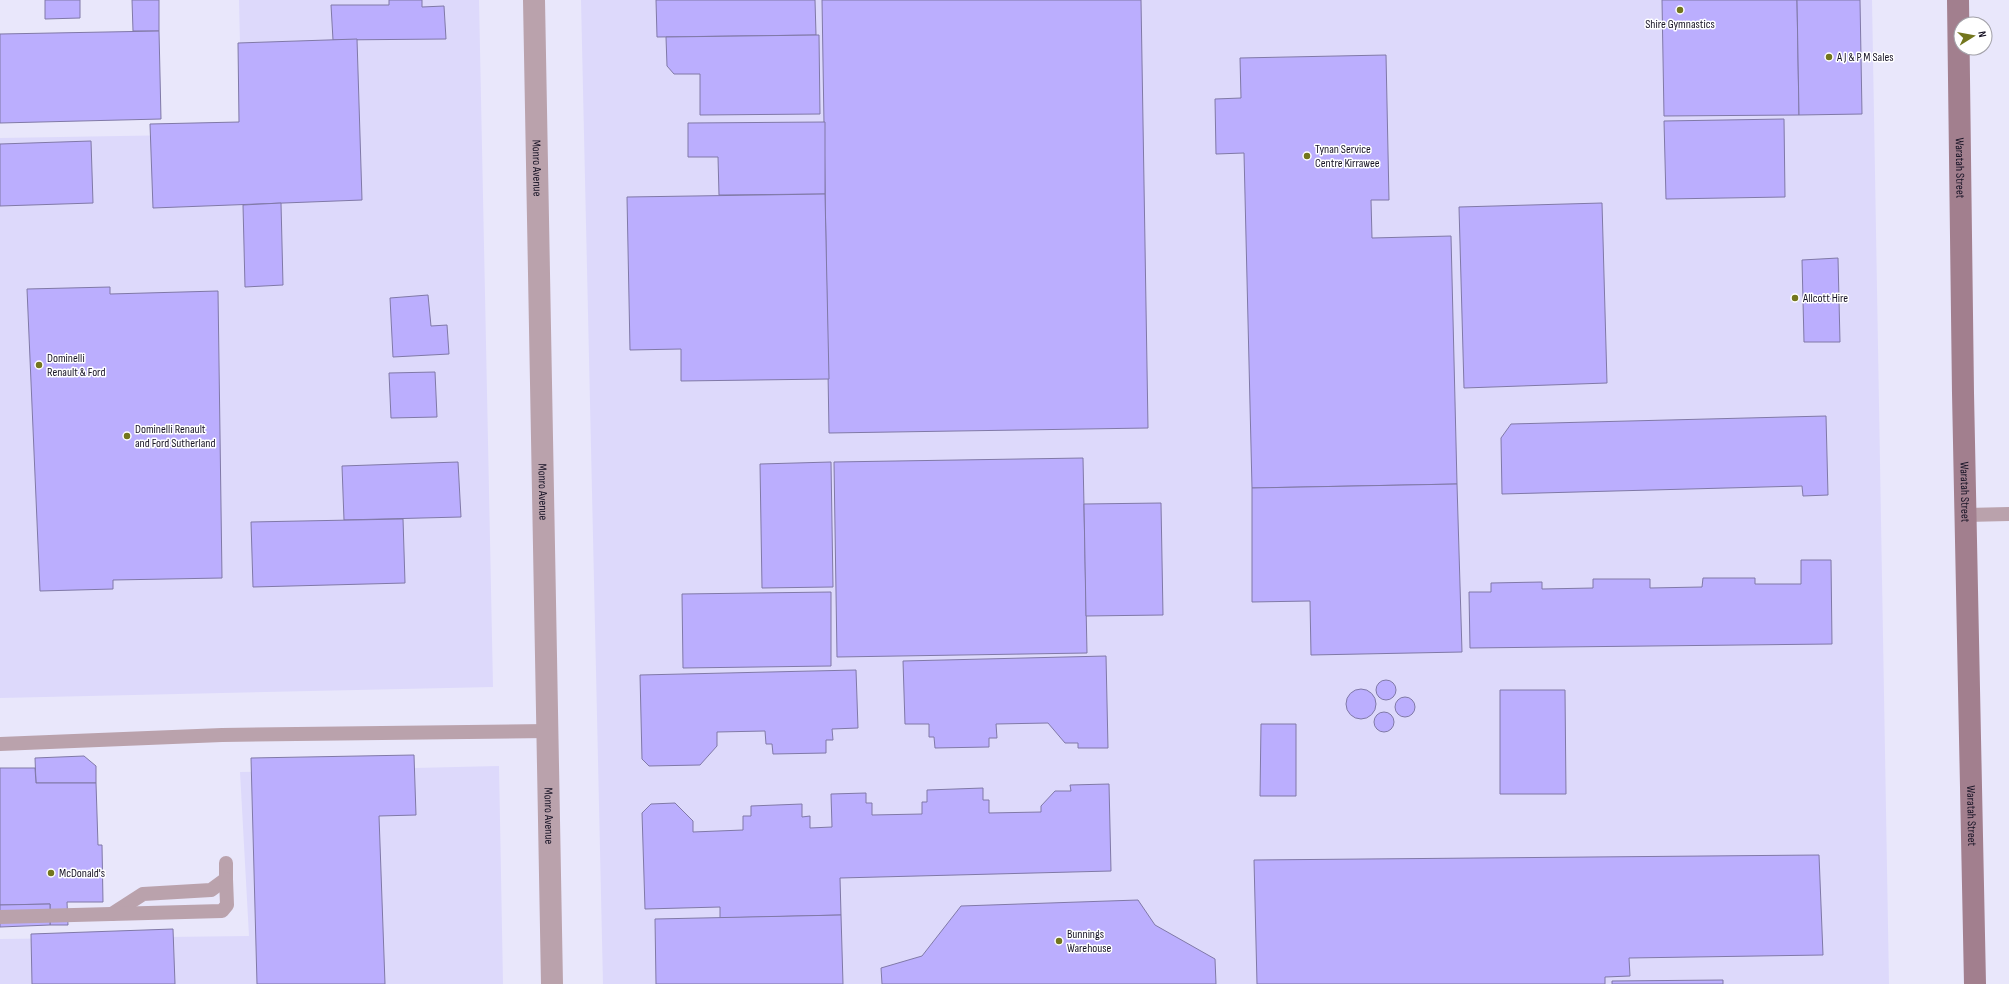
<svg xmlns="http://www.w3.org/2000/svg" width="2009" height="984" font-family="'Sofia Sans Condensed',sans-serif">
<rect width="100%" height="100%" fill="#e9e7fb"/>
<!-- built -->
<g fill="#ddd9fb">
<path d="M239,0H479L493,687L0,698V138L242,134Z"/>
<path d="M581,0H1872L1889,984H603Z"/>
<path d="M499,766L503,984H0V939L249,936L240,772Z"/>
</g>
<!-- building -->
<g fill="#bbaefe" stroke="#8079a7">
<path d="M45,0H80V18L45,19Z"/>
<path d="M132,0H159V31H133Z"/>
<path d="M389,0H422V7L444,6L446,39L333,40L331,5H389Z"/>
<path d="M656,0H815L816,35L657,37Z"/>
<path d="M822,0H1141L1148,428L829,433Z"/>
<path d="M1662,0H1797L1799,115L1664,116Z"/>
<path d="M1797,0H1860L1862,114L1799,115Z"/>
<path d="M159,31L161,119L0,123V34Z"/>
<path d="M819,35L820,114L700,115V74H674L667,66L666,37Z"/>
<path d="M357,39L362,200L153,208L150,124L239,122L238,43Z"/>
<path d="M1386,55L1389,200H1371L1372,238L1451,236L1457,484L1252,488L1244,153L1216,154L1215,99L1241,98L1240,58Z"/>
<path d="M1784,119L1785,197L1666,199L1664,121Z"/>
<path d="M825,122V194L719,195L718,157H688V123Z"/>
<path d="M91,141L93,203L0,206V144Z"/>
<path d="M825,194L829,379L681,381V349L630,350L627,197Z"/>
<path d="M281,203L283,285L245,287L243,205Z"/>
<path d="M1602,203L1607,383L1464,388L1459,207Z"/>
<path d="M1838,258L1840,342H1804L1802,260Z"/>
<path d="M110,287V294L218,291L222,578L113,580V589L40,591L27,289Z"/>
<path d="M428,295L431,326L447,325L449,354L393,357L390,298Z"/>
<path d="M435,372L437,417L391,418L389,373Z"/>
<path d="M1826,416L1828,495L1803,496L1802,486L1502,494L1501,438L1511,424Z"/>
<path d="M1083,458L1087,653L837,657L834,462Z"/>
<path d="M458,462L461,517L344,520L342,466Z"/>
<path d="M831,462L833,587L762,588L760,464Z"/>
<path d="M1457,484L1462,652L1311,655L1310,601L1252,602V488Z"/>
<path d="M1161,503L1163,615L1086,616L1084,504Z"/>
<path d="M403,519L405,583L253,587L251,522Z"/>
<path d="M1801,560H1831L1832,644L1470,648L1469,592H1491V583L1542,582V589L1593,588V579H1650V588L1702,587L1703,578H1755V584H1801Z"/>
<path d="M831,592V666L683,668L682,594Z"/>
<path d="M1106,656L1108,748H1078V743H1065L1048,723L996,724L997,738H989V747L935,748L934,737H929V724H905L903,661Z"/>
<path d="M856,670L858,728L832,729L833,740H826V753L773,754L772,744H766L765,731L717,732V746L700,765L649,766L642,759L640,675Z"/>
<circle cx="1386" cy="690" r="10"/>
<circle cx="1361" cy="704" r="15"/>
<path d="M1500,690H1565L1566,794H1500Z"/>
<circle cx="1405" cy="707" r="10"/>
<circle cx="1384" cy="722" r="10"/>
<path d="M1261,724H1296V796H1260Z"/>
<path d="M414,755L416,815L379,816L385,984H257L251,758Z"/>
<path d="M84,756L96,766V783H36L35,758Z"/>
<path d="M0,768H35L36,783H96L98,845H102L103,902H67L68,925H50V904L0,905Z"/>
<path d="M1109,784L1111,871L840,878L841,915L720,918V907L645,909L642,813L651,804L675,803L693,821V832L743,830V816H751V806L802,804V817L810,816V828L832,827L831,794L866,793V803H872V815L922,814V802H927V790L983,788V800H989V813L1041,812V806L1055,791H1071L1070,785Z"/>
<path d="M1819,855L1823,955L1629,958L1630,976L1605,977V984H1257L1254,860Z"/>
<path d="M1138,900L1155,925L1215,959L1216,984H882L881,968L922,956L961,906Z"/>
<path d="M50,904V925L0,927V905Z"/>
<path d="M841,915L843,984H656L655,919Z"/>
<path d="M173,929L175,984H32L31,934Z"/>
<path d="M1723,980V984H1612V981Z"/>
</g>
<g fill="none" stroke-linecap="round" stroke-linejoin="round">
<!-- lane -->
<g stroke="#baa2ac" stroke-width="14">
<path d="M1966,515L2009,514"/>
<path d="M0,744L222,735L548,731"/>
<path d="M112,914L143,894L211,890L226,879V863"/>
<path d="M0,917L222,911L227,905L226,879"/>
</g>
<!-- street -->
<path stroke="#baa2ac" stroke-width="22" id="s1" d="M534,0L552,984"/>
<!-- secondary -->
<path stroke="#a27f8e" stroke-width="22" id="s2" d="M1958,0L1963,393L1975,984"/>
</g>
<!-- markers -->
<g fill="#73761d" stroke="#fff" stroke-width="1.5">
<circle cx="1680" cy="10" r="4"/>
<circle cx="1829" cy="57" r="4"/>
<circle cx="1307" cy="156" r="4"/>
<circle cx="1795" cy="298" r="4"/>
<circle cx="39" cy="365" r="4"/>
<circle cx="127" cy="436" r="4"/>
<circle cx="51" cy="873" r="4"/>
<circle cx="1059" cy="941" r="4"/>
</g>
<g text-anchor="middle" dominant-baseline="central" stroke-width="3" stroke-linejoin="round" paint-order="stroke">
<!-- poi labels -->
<g font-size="12" fill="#171325" stroke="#fff" text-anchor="start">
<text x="1680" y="24" text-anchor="middle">Shire Gymnastics</text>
<text x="1837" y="57">A J &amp; P M Sales</text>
<text x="1315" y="149">Tynan Service<tspan x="1315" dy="14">Centre Kirrawee</tspan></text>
<text x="1803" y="298">Allcott Hire</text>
<text x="47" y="358">Dominelli<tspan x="47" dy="14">Renault &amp; Ford</tspan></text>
<text x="135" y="429">Dominelli Renault<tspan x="135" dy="14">and Ford Sutherland</tspan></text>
<text x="59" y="873">McDonald's</text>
<text x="1067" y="934">Bunnings<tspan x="1067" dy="14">Warehouse</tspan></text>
</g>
<!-- street labels -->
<g font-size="12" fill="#171325" stroke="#fff">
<text stroke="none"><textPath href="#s1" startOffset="168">Monro Avenue</textPath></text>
<text stroke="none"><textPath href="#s2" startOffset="168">Waratah Street</textPath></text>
<text stroke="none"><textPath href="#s1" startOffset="492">Monro Avenue</textPath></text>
<text stroke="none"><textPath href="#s2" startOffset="492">Waratah Street</textPath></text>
<text stroke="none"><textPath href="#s1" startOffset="816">Monro Avenue</textPath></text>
<text stroke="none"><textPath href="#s2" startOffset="816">Waratah Street</textPath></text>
</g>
</g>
<!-- north arrow -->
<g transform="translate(1973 36) rotate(79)"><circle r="19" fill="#ffffff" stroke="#a2a1a8"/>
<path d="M0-3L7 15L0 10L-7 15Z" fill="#73761d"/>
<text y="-6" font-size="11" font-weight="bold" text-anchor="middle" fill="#171325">N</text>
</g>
</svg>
